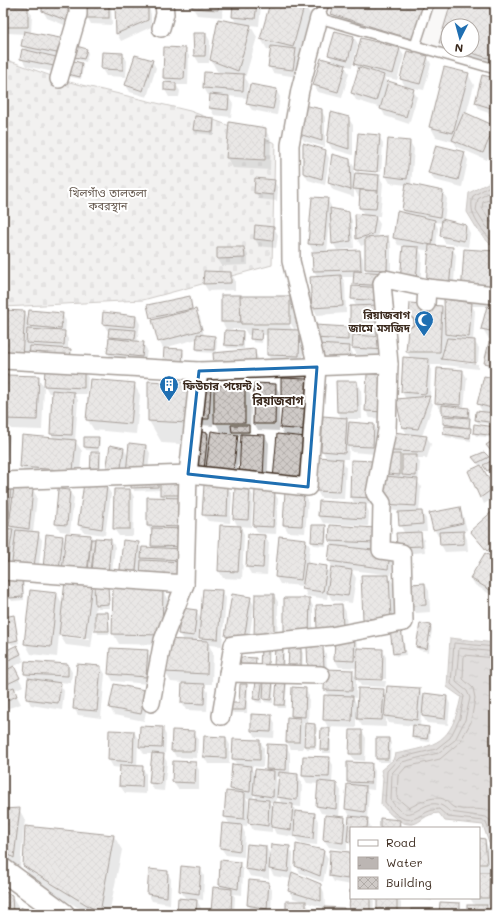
<svg xmlns="http://www.w3.org/2000/svg" width="498" height="917" font-family="Mali,'Noto Sans Bengali',sans-serif">
<defs>
<pattern id="cemetery-stones" width="16" height="16" patternUnits="userSpaceOnUse"><rect width="16" height="16" fill="#e2e0de"/><path d="M2 7V4a2 2 0 0 1 4 0v3zM10 15v-3a2 2 0 0 1 4 0v3z" fill="#c3c0be"/></pattern>
<pattern id="water-ripples" width="26" height="14" patternUnits="userSpaceOnUse"><rect width="26" height="14" fill="#bcb6b3"/><path d="M2 4q2-2 4 0t4 0M15 11q2-2 4 0t4 0" fill="none" stroke="#9a9491"/></pattern>
<pattern id="building-cross-hatch" width="8" height="8" patternUnits="userSpaceOnUse"><rect width="8" height="8" fill="#cfcac7"/><path d="M0 0l8 8M0 8l8-8" fill="none" stroke="#b3aeaa"/></pattern>
</defs>
<rect width="100%" height="100%" fill="#fff"/>
<filter id="ink" filterUnits="userSpaceOnUse"><feTurbulence type="fractalNoise" baseFrequency=".025" numOctaves="2"/><feDisplacementMap in="SourceGraphic" scale="8" xChannelSelector="R" yChannelSelector="G"/><feConvolveMatrix kernelMatrix="1 2 1 2 8 2 1 2 1" color-interpolation-filters="sRGB"/></filter>
<g filter="url(#ink)">
<!-- built -->
<path fill="#f1efee" fill-rule="evenodd" d="M324,3H495V69L319,18ZM448,26H472V50H448Z"/>
<!-- cemetery -->
<path fill="url(#cemetery-stones)" stroke="#8e857e" d="M3,61H10L65,81L190,111L275,143L272,265L143,300L3,307Z"/>
<!-- water -->
<g fill="url(#water-ripples)" stroke="#887e77">
<path d="M488,183L495,184V242L491,245L479,232L467,212L469,193Z"/>
<path d="M450,638L495,643V846L489,843L483,825L445,821L439,813C424,814 422,822 413,824C400,826 388,812 381,804L383,778L381,770L393,760L395,754C438,745 451,744 461,697L447,687Z"/>
<path d="M495,870V914H493V876Z"/>
</g>
<!-- shadow -->
<g fill="#0003" fill-rule="evenodd">
<path d="M43,3H72V28L47,18L43,11Z"/>
<path d="M87,3H111L112,25L91,24L87,17Z"/>
<path d="M124,3H156V8H149L151,14V27L121,41L117,34L116,7H126Z"/>
<path d="M193,3H223L222,17L197,15L193,8Z"/>
<path d="M234,3H260L261,5L259,26L250,25L257,37L245,78L248,82L247,98L228,96L233,104L231,117L214,115L210,108L211,95H208L204,88L205,73L224,74L217,71L211,60L237,24L233,17Z"/>
<path d="M271,3H304L310,14L299,57L297,77L273,73L269,66L271,50L267,49L261,39Z"/>
<path d="M336,3H431L418,46L337,21L333,14Z"/>
<path d="M452,3H495V66L444,50L440,42ZM448,26H472V50H448Z"/>
<path d="M28,8L32,15L31,33L65,40L66,60L55,58L59,65L58,73L26,66L22,59L26,51L22,45L25,34L8,33L4,26Z"/>
<path d="M194,34H206L210,41L209,63H199L195,56Z"/>
<path d="M354,37L358,44L352,67L344,65L349,73L342,98L318,92L314,84L334,63L329,55Z"/>
<path d="M86,49L88,53L86,62L73,59L71,56Z"/>
<path d="M185,49L189,56L188,85H176L180,91L179,97H169L165,90V83H167L164,77Z"/>
<path d="M400,49L404,56L397,80L384,77L387,82L413,90L417,97L409,124L385,116L381,108L356,100L352,93L359,71L355,64Z"/>
<path d="M123,54L127,61L126,77L106,76L102,69Z"/>
<path d="M427,56L431,64L424,90L405,86L401,79Z"/>
<path d="M152,61L156,68L147,97L130,92L126,85Z"/>
<path d="M82,64L83,67L81,79L71,77L69,74Z"/>
<path d="M468,74L474,85L466,115L495,128V141L487,160L457,147L454,142L436,137L430,126Z"/>
<path d="M483,76L495,79V122L491,116L492,114L480,110L476,103Z"/>
<path d="M276,90L280,97L277,115L252,110L247,103Z"/>
<path d="M321,110L325,117V147L304,141L300,134Z"/>
<path d="M348,118L353,125V155L332,149L328,142Z"/>
<path d="M213,119L215,122L214,135L196,133L195,130Z"/>
<path d="M265,129L271,140L270,170L233,168L227,158Z"/>
<path d="M379,136L383,143L381,172L359,170V172L381,174L380,178L383,183L380,216H375L380,224L377,238L387,237L391,244V277L383,335H363V337L390,357L357,355L353,348L356,336L351,328V307H357L352,299L353,287L356,288L354,284L355,277H342L345,283L346,313L317,315L313,307L318,277L314,271V253L318,251H313L309,244L327,199L331,206V210L348,213L352,220L354,248L337,250L333,243L330,218L327,252L359,251L363,258L364,273H369L366,269V244L361,246L357,239L356,216H365L360,208V196H358L354,189V197L333,190L329,183L350,160L356,170ZM354,167L358,174H354Z"/>
<path d="M389,140L410,142L414,149L411,185L443,192L447,199L444,220L466,225L470,233L468,247L445,243L441,236L443,223L435,222L438,228L436,247L452,248L456,255L453,295L430,251L419,249L422,255L420,288L401,280L404,246L398,245L394,238L405,214L403,210L406,185L390,183L386,176Z"/>
<path d="M325,150L329,158L325,185L308,180L304,173Z"/>
<path d="M464,153L468,160L462,187L434,180L430,173Z"/>
<path d="M274,181L278,188L277,201L259,199L255,192Z"/>
<path d="M274,228L278,235L276,248L259,246L255,239Z"/>
<path d="M218,248H244L248,255V265L222,266L218,259Z"/>
<path d="M495,252V307H488L495,309V341L489,339L483,329L487,306H472L475,311L473,340L479,348L478,362L448,359V361L478,364V369L446,365H431L430,399L433,404L422,436L427,437L431,444L427,458H417L420,463L418,482L421,487L419,512H422L426,519L427,531H419L424,540L425,552L402,554L405,534L400,525L406,512L388,510L389,478L387,474L395,455L392,450L407,434L403,427L406,399L402,392L411,359L407,352L442,307L445,313L467,303L462,295Z"/>
<path d="M231,273L235,280V290L208,291L204,284Z"/>
<path d="M189,297L194,310L200,317L204,336L215,337L217,340L216,354L254,350L258,358L259,370L219,373L215,366L214,353L199,352L197,349V339L163,348L159,341L149,306Z"/>
<path d="M290,297L296,307V331H299L303,338V362H272L268,355V335H263L262,343L253,342L252,335H248L244,329H226L222,322ZM289,320L295,331H293L287,321Z"/>
<path d="M3,311L25,312L29,320L62,314L66,321L65,334L68,339V350H70L74,357L31,350L29,347L28,368Z"/>
<path d="M136,316L140,324L137,342L143,343L147,350L145,364L112,360L108,353L110,331L107,330L103,323Z"/>
<path d="M348,328L352,335L351,347H349L353,354V366L321,364L315,338Z"/>
<path d="M243,332L244,335V349L227,348L225,344Z"/>
<path d="M495,344V374L491,373L485,362Z"/>
<path d="M182,350L184,353L183,367L166,366Z"/>
<path d="M438,369L463,371L467,378L464,408L468,409L470,412L471,441L446,437L444,434L443,410H440L436,403Z"/>
<path d="M84,371L88,378L87,394H74L78,400L75,441L82,451L79,482L27,477L21,466L54,439L51,433L53,393H49L45,386Z"/>
<path d="M368,375L389,419L370,418L366,411Z"/>
<path d="M38,377L44,388L42,430L11,429L5,419V424H3V380L7,386Z"/>
<path d="M282,379L307,380L311,405L286,404L282,397Z"/>
<path d="M495,379V425L478,423L476,420L483,413L478,404Z"/>
<path d="M357,382L361,389L362,419H347L349,423L374,425L378,432L376,454L352,452L349,447L348,459H341L346,467L344,499L321,498L317,491L327,459L322,450L341,418L338,412Z"/>
<path d="M134,384L140,395L136,434L94,430L87,419Z"/>
<path d="M275,385L279,392V431L258,430L254,423Z"/>
<path d="M245,386L251,396L250,436H265L269,443L267,485L240,458H239L236,478L197,474L196,445L162,443L149,421L200,404L211,387L215,395ZM213,415H215V422L222,434L211,439L208,434L202,433V425L213,426ZM225,433H233L235,436L225,434ZM236,435H242L241,444Z"/>
<path d="M311,410L307,491L281,428Z"/>
<path d="M495,428V438L476,436L474,433Z"/>
<path d="M3,430H6L10,437L7,461H3Z"/>
<path d="M98,438L100,442L99,451L86,450L85,447Z"/>
<path d="M146,446L150,453L147,479H157L161,485L183,481L186,567L124,584L138,543L142,548L154,549L152,546V533L148,526L163,498L161,490L134,491L128,466H126L124,480L111,478L124,449L129,458Z"/>
<path d="M100,453L101,456V474L92,475Z"/>
<path d="M474,458H488L489,461L480,466L495,492V497L484,504L481,497L480,467Z"/>
<path d="M495,461V480L485,466Z"/>
<path d="M374,462L377,505L365,504L369,512L368,526L323,523L319,516L355,504L351,497Z"/>
<path d="M3,485L11,486L14,492L33,490L37,497L33,533H38L42,540L37,580L3,573V529L12,530L10,525H5L3,522Z"/>
<path d="M107,487L111,494L105,535L83,532L79,525Z"/>
<path d="M228,488L232,495L230,523L208,521L203,514Z"/>
<path d="M249,489L253,496L251,527L240,526L244,534L242,579L223,578L219,571L238,527L234,519Z"/>
<path d="M130,490L134,497L133,536H119L114,529Z"/>
<path d="M69,491L74,498L70,532L60,531L56,524Z"/>
<path d="M274,492L278,499L276,534L258,533L254,526Z"/>
<path d="M286,492L304,493L308,500L305,533L288,532L284,525Z"/>
<path d="M459,508L463,515L467,530L463,531L467,539L468,551L445,552L441,545V536H438L434,529Z"/>
<path d="M495,511V555L492,557L471,531Z"/>
<path d="M313,526H325L327,530L326,546L314,545L312,542Z"/>
<path d="M375,529L393,560L391,575H388L395,586L406,655L396,656L394,653L391,628L370,629L364,618L384,574L351,570L356,578L352,603L332,600L328,593L327,599L307,596L303,586L280,584L276,577L306,540L310,547L308,564L326,567L331,574L333,568L329,561L334,546L330,541Z"/>
<path d="M62,536L66,543L90,536L92,540H111L115,547L111,581L48,575Z"/>
<path d="M265,536L269,543L267,575L251,574L247,567Z"/>
<path d="M495,561V597L475,585L471,578Z"/>
<path d="M22,579L24,583V600L12,601L10,598Z"/>
<path d="M425,584L429,591L430,612L416,613L412,606Z"/>
<path d="M91,585L95,593L107,587L109,590L110,608H98L96,605L95,613H108L109,616L110,634H98L95,618L91,648L66,645L59,634L57,657L31,654L25,643L57,594L63,605ZM65,635L90,638V640L65,637Z"/>
<path d="M162,590L168,600L167,641H184L179,634L196,611L202,619L222,591L226,598L222,646L209,645L213,653L212,684H203L208,692L207,711L186,710L182,703L183,683L171,682L165,672L166,645L119,644L113,633ZM199,631H200V638L202,642H197Z"/>
<path d="M233,595L250,598L254,605L248,646L230,643L226,636Z"/>
<path d="M274,595L278,602L277,647H283L284,650V670L277,669L276,645L259,644Z"/>
<path d="M309,599L313,606V640H289Z"/>
<path d="M342,605L346,612L347,634L322,636Z"/>
<path d="M13,616L19,643L12,645L10,642Z"/>
<path d="M430,626L432,629L429,652L419,650L417,647Z"/>
<path d="M3,633L4,653L21,654L24,661L13,667L23,686L14,690L21,704L3,710Z"/>
<path d="M354,638L358,645V649L382,650L386,657V679L360,678V680L386,681L385,687L361,686L357,679L358,668L339,667L335,660Z"/>
<path d="M322,647L326,654L327,670L352,671L356,678V698L353,697L358,707L383,690L387,697L419,689L424,699L446,696L450,704L448,725L427,723L421,714L420,727L428,728L430,731L429,742L415,740L413,737L414,726L389,723L386,718V727L362,726L356,716V728L328,727L324,720L329,696L325,689L326,675L313,676Z"/>
<path d="M268,648L270,652L269,668H262Z"/>
<path d="M301,650L303,653L302,672H291Z"/>
<path d="M147,651L151,658L149,684L113,681L109,674Z"/>
<path d="M68,665L72,672L71,683L59,682L64,691L62,710L31,705L27,698L29,680L25,673Z"/>
<path d="M101,667L105,674L101,718L78,715L74,708Z"/>
<path d="M263,678L272,682L274,685L273,703L265,702L262,697V703L256,702L254,699Z"/>
<path d="M285,681L287,684L285,708H278L276,704Z"/>
<path d="M246,685L248,688L247,713H233L231,709L239,704Z"/>
<path d="M305,689L309,696L308,724L315,725L317,728L316,749H307L305,745L306,723H302L304,726L303,749H291L287,742L293,719L292,716Z"/>
<path d="M149,698L144,721L114,715L110,708Z"/>
<path d="M271,716L275,723L274,738L256,737L252,730Z"/>
<path d="M162,728L166,735L165,755H163L167,762L164,791L154,790L150,783L153,754H144L140,747Z"/>
<path d="M330,729L331,732V753H323L321,749Z"/>
<path d="M110,731L134,732L138,739L137,767H142L146,774V794L125,793L120,786L121,768L113,767L109,760Z"/>
<path d="M362,731L366,738L365,761L354,760L350,753Z"/>
<path d="M194,732L198,739L197,758L176,757L172,750Z"/>
<path d="M226,738L230,745L229,764H208L204,757Z"/>
<path d="M389,739L391,743L390,762H378L377,758Z"/>
<path d="M260,741L264,748L263,767L250,766L255,775L267,771L268,745L286,746L290,753V775H297L302,782L301,807L293,806L296,812L314,813L318,821L317,845L299,843L295,837L276,834L272,826V832L253,830L248,820L247,826L241,825L245,833L244,857L226,855L221,848L230,825L225,816L234,793L231,789L237,765L233,759ZM276,777H280L279,790H277ZM254,793L257,799H253ZM277,794L282,804L276,803ZM246,798H251L250,816H248V801ZM269,802L274,803V809Z"/>
<path d="M304,757L329,758L333,765L332,783L337,784L341,791L339,817L344,818L349,826L350,816L346,809L350,785L348,782L371,764L375,771L374,790L366,789L369,794L367,818L371,828H351V846L347,840V850L329,847L324,840L333,815L321,813L317,806L319,784L307,783L303,776Z"/>
<path d="M195,763L199,770V789H178L173,782Z"/>
<path d="M19,809L25,820L24,827L114,836L122,850L109,914H89L32,880L24,866L26,827H24L20,868L3,858V810Z"/>
<path d="M399,821L403,828H381Z"/>
<path d="M479,839L484,840L488,847L490,871H479Z"/>
<path d="M266,847L271,856L289,847L293,854L292,873L320,884L324,892L325,908L305,902L310,909V914H287L305,902L293,898L289,891L292,879L274,876L269,868V879L250,876L246,869Z"/>
<path d="M323,851L328,858L323,882L300,873L296,865Z"/>
<path d="M349,853L351,857V885L334,882L330,875Z"/>
<path d="M221,861L239,863L243,870L242,895L233,894L235,897L234,914H213L212,912L222,889L220,885Z"/>
<path d="M200,868L204,876L203,900L196,899L201,908L200,914H178L186,899L180,890Z"/>
<path d="M167,872L171,879L170,904L152,901L148,894Z"/>
<path d="M479,873H489L493,880L492,905H486L491,914H468L475,906L470,898H479Z"/>
<path d="M268,883L272,890L271,914L253,912L248,905Z"/>
<path d="M3,892L11,895L18,906V914H3Z"/>
<path d="M351,893V898H374L373,914H350Z"/>
<path d="M378,898H398L401,903V914H378Z"/>
<path d="M414,898H432V901Z"/>
<path d="M459,904L463,914H440Z"/>
</g>
<g fill="none" stroke-linecap="round" stroke-linejoin="round">
<!-- shore -->
<g stroke="#6f625a" stroke-width="1">
<path d="M495,187H488L473,196C468,214 479,226 490,239H495"/>
<path d="M495,192H490L478,199L476,210L486,226L495,234"/>
<path d="M495,198L483,202L482,208L495,227"/>
<path d="M495,647L454,643L451,684L464,696L460,718L450,738L436,749L399,758L387,771L385,802C390,809 401,822 412,819C422,817 425,810 439,809L448,817L484,821C490,826 488,837 495,842"/>
<path d="M495,652L459,648L456,682L467,691L470,698L465,720L455,740L438,753L402,762L392,773L391,800C413,836 424,785 450,812L486,817L491,821L495,833"/>
<path d="M495,658L464,655L463,679L473,688L475,698L471,722L460,742L440,759L406,767L398,776L397,798L409,808C419,803 426,798 438,798C446,798 447,803 453,807C467,813 484,804 495,816"/>
</g>
</g>
<!-- building -->
<g fill="url(#building-cross-hatch)" stroke="#3b2a1e">
<path d="M42,3H68V21L42,11Z"/>
<rect x="86" y="3" width="23" height="15"/>
<path d="M192,3H219L218,10L192,8Z"/>
<path d="M233,3H257L255,19L232,17Z"/>
<path d="M270,3H305L293,47L260,39Z"/>
<path d="M335,3H425L414,40L331,14Z"/>
<path d="M451,3H495V60L462,50H472V26H448V45L439,43Z"/>
<path d="M148,5V20L116,34L115,6Z"/>
<path d="M4,6L28,7V27H3Z"/>
<path d="M218,19L251,25L238,71L210,60Z"/>
<path d="M24,31L65,39L62,54L21,46Z"/>
<path d="M335,31L354,36L348,60L328,55Z"/>
<path d="M193,33H206L205,56H194Z"/>
<path d="M361,38L400,48L393,74L354,64Z"/>
<path d="M73,45L87,49L84,59L70,56Z"/>
<path d="M271,46L296,49L293,70L268,67Z"/>
<path d="M164,47L186,48L184,79L163,78Z"/>
<path d="M22,49L56,57L54,66L20,59Z"/>
<path d="M407,51L428,56L420,84L400,79Z"/>
<path d="M102,52L123,53V70L101,69Z"/>
<path d="M135,55L153,60L143,91L125,85Z"/>
<path d="M321,58L346,65L338,92L313,85Z"/>
<path d="M70,60L82,63L80,77L68,74Z"/>
<path d="M359,67L384,75L376,101L351,93Z"/>
<path d="M444,67L469,73L453,133L429,127Z"/>
<path d="M204,72L244,74L243,91L203,88Z"/>
<path d="M482,75L495,78V94L491,108L475,103Z"/>
<path d="M388,81L414,89L406,117L380,109Z"/>
<path d="M164,82L176,83V91L164,90Z"/>
<path d="M250,84L277,89L273,109L246,104Z"/>
<path d="M210,94L229,96L228,110L209,108Z"/>
<path d="M495,104V118L490,116Z"/>
<path d="M303,105L322,109V141L299,134Z"/>
<path d="M331,112L349,117V149L327,142Z"/>
<path d="M464,112L495,126L483,153L452,140Z"/>
<path d="M195,116L214,118L213,132L193,130Z"/>
<path d="M229,122L266,128L265,160L226,158Z"/>
<path d="M358,133L380,135L377,172L355,170Z"/>
<path d="M388,139L410,141L407,179L385,176Z"/>
<path d="M495,142V157L492,156Z"/>
<path d="M303,143L326,150L322,179L303,173Z"/>
<path d="M436,145L465,152L458,180L428,173Z"/>
<path d="M332,154L350,159L351,190L328,183Z"/>
<path d="M355,173L379,175L378,191L353,189Z"/>
<path d="M255,178L275,180L273,195L254,193Z"/>
<path d="M406,183L443,191L440,217L402,210Z"/>
<path d="M360,190L378,191L376,209L359,208Z"/>
<path d="M312,197L328,198L324,245L308,244Z"/>
<path d="M330,208L349,212L351,241L332,244Z"/>
<path d="M397,211L435,220L432,245L393,238Z"/>
<path d="M355,214L376,216L373,234L356,239Z"/>
<path d="M442,219L466,225L464,241L440,236Z"/>
<path d="M255,225L274,227L273,241L254,239Z"/>
<path d="M388,236L387,270L365,269V238Z"/>
<path d="M429,245L453,247L449,288L426,286Z"/>
<path d="M403,246L419,247L416,281L400,280Z"/>
<path d="M217,247H244L245,258L217,259Z"/>
<path d="M464,249L495,251V297L461,295Z"/>
<path d="M360,250L361,270L313,271L312,252Z"/>
<path d="M204,271L231,272V283L203,284Z"/>
<path d="M354,271L388,273L387,286L353,284Z"/>
<path d="M341,275L343,306L312,308L310,277Z"/>
<path d="M352,286L386,288L385,301L351,299Z"/>
<rect x="221" y="295" width="20" height="27"/>
<path d="M190,296L192,309L150,318L147,305Z"/>
<path d="M240,296H290V324H241Z"/>
<path d="M444,299L472,303L469,337L445,334Z"/>
<path d="M410,303L442,306L440,352H406Z"/>
<path d="M379,305L380,328H350V306Z"/>
<path d="M487,306L495,308V332L481,329Z"/>
<path d="M196,309L202,330L158,342L152,320Z"/>
<path d="M3,310L25,311L22,358L3,357Z"/>
<path d="M29,310L63,313L61,329L27,326Z"/>
<path d="M103,312L136,316L135,327L102,324Z"/>
<path d="M315,325L348,327V340L314,338Z"/>
<path d="M109,328L136,330L135,339L108,337Z"/>
<path d="M27,329L65,331L64,345L26,343Z"/>
<path d="M251,329L262,330L261,340L250,339Z"/>
<path d="M267,329L300,330L299,356L267,355Z"/>
<path d="M225,330L243,331L242,346L224,345Z"/>
<path d="M197,334L215,336L214,350L196,349Z"/>
<path d="M353,335L387,337L386,350L352,348Z"/>
<path d="M109,338L144,342L142,357L107,353Z"/>
<path d="M447,338L475,340V363L441,359Z"/>
<path d="M489,342L495,343V365L484,363Z"/>
<path d="M316,344L350,346L349,359L316,357Z"/>
<path d="M30,346L71,349L70,360L29,356Z"/>
<path d="M164,348L183,349L182,364L163,363Z"/>
<path d="M255,349L256,363L214,366L213,353Z"/>
<path d="M403,357L429,359L426,394L401,392Z"/>
<path d="M45,368L84,370V388L44,386Z"/>
<path d="M437,368L463,370L461,405L435,403Z"/>
<path d="M367,374L388,375L386,412L365,411Z"/>
<path d="M6,375L39,376L37,420L4,419Z"/>
<path d="M484,376L495,378V409L477,404Z"/>
<path d="M281,378L308,379L307,398L281,397Z"/>
<path d="M90,379L135,383L131,424L86,420Z"/>
<path d="M148,381L189,383V423L148,421Z"/>
<path d="M336,381H357L358,412H337Z"/>
<path d="M254,383L276,384L275,424H253Z"/>
<rect x="214" y="385" width="31" height="38"/>
<path d="M201,386H211L209,419H198Z"/>
<path d="M52,390L74,392L72,435L50,434Z"/>
<path d="M430,396L418,429L402,427L396,399Z"/>
<path d="M442,405L469,408L468,417L442,414Z"/>
<path d="M282,407L312,409L310,430L280,428Z"/>
<path d="M476,411L495,413V423L475,420Z"/>
<path d="M323,416L347,418L345,453L321,451Z"/>
<path d="M443,416L470,418L469,428L443,424Z"/>
<path d="M349,422L374,424L373,447L347,446Z"/>
<path d="M474,424L495,427V436L473,433Z"/>
<path d="M231,425H249V432H232Z"/>
<path d="M444,426L471,428L470,438L443,434Z"/>
<path d="M3,429H7L3,455Z"/>
<path d="M196,431L208,433L204,469L192,467Z"/>
<path d="M211,431L238,435L233,471L206,467Z"/>
<path d="M393,432L427,436L423,452L391,451Z"/>
<path d="M241,434L265,435L263,478L239,477Z"/>
<path d="M277,434L306,437L302,481L273,479Z"/>
<path d="M22,435L76,440L73,471L20,467Z"/>
<path d="M84,437H99L98,448L84,447Z"/>
<path d="M495,439V456L486,445Z"/>
<path d="M129,443L146,445L143,475L126,473Z"/>
<path d="M110,445L124,448L120,474L106,471Z"/>
<path d="M91,452H100L99,475H90Z"/>
<path d="M484,452L489,457L477,463L472,457Z"/>
<path d="M386,454H400V475L386,474Z"/>
<path d="M402,455H417L416,476L402,475Z"/>
<path d="M318,457L343,459L340,492L316,491Z"/>
<path d="M495,459V467L487,471L483,465Z"/>
<path d="M351,460L375,461L373,498L350,497Z"/>
<path d="M481,465L494,488L480,498L468,471Z"/>
<path d="M495,471V479L494,480L490,474Z"/>
<path d="M385,476L418,479L416,506L383,504Z"/>
<path d="M158,478V487L131,488V479Z"/>
<rect x="160" y="480" width="24" height="15"/>
<path d="M84,483L107,486L102,529L78,525Z"/>
<path d="M3,484L11,485L9,518H3Z"/>
<path d="M204,485L228,487L227,516L202,515Z"/>
<path d="M14,487L33,489L29,529L9,526Z"/>
<path d="M235,487L250,488L248,520L233,519Z"/>
<path d="M58,489L70,490L67,525L55,524Z"/>
<path d="M114,489H130V529H113Z"/>
<path d="M255,490L275,491L273,527L253,526Z"/>
<path d="M285,491L304,492L302,526L283,525Z"/>
<path d="M147,497L184,498V527L147,526Z"/>
<path d="M319,501L366,504L365,519L318,516Z"/>
<path d="M460,507L463,523L433,530L429,513Z"/>
<path d="M495,509V544L487,551L470,531Z"/>
<path d="M422,511L423,524L399,526L398,512Z"/>
<path d="M220,525L241,526L238,572L218,571Z"/>
<path d="M312,525H326L325,543L311,542Z"/>
<path d="M330,525L376,528L375,543L329,541Z"/>
<path d="M3,528L13,529L7,567H3Z"/>
<path d="M152,528L188,529V547L151,546Z"/>
<path d="M16,530L39,532L33,573L11,570Z"/>
<path d="M464,531V544L440,545L439,532Z"/>
<path d="M421,532L422,546L397,547L396,533Z"/>
<path d="M66,533L91,535L87,574L62,571Z"/>
<path d="M46,534L63,536L59,570L43,569Z"/>
<path d="M248,534L265,535L263,568L246,567Z"/>
<path d="M279,536L306,539L301,580L275,577Z"/>
<path d="M95,538L111,539L108,574L92,572Z"/>
<path d="M91,539H95L91,571H88Z"/>
<path d="M123,540L139,542L135,579L119,578Z"/>
<path d="M330,545L390,552L388,569L328,561Z"/>
<path d="M142,547L183,549L182,560L141,558Z"/>
<path d="M485,553L495,559V582L490,590L470,578Z"/>
<path d="M141,560L184,562L183,579L140,577Z"/>
<path d="M306,563L327,566L323,592L302,589Z"/>
<path d="M331,567L352,570L348,596L327,593Z"/>
<path d="M361,575H389L391,618L363,619Z"/>
<path d="M22,578L23,597L9,598L8,579Z"/>
<path d="M65,581L92,584L85,638L59,635Z"/>
<path d="M425,583L426,605L411,606L410,584Z"/>
<path d="M94,586H108L109,604L95,605Z"/>
<path d="M113,587L163,589L162,635L112,634Z"/>
<path d="M203,589L222,590L218,639L199,638Z"/>
<path d="M30,590L57,593L51,647L24,644Z"/>
<path d="M232,594L251,597L244,639L225,636Z"/>
<path d="M255,594H274V638L254,637Z"/>
<path d="M284,598H310L309,634L284,633Z"/>
<path d="M342,604L343,628L317,629L316,605Z"/>
<path d="M182,608L197,610L194,636L178,634Z"/>
<path d="M95,612H108L109,631H95Z"/>
<path d="M14,615L18,640L9,642L4,617Z"/>
<path d="M420,623L431,625L427,649L416,647Z"/>
<path d="M401,628L404,652L393,654L390,629Z"/>
<path d="M335,636L355,637L354,661L334,660Z"/>
<path d="M165,639L208,641L207,674L164,672Z"/>
<path d="M17,645L21,654L3,663V652Z"/>
<path d="M275,646H283L282,667L274,666Z"/>
<path d="M323,646L324,668L308,669L307,647Z"/>
<path d="M261,647H268V669H260Z"/>
<path d="M110,648L148,650L146,677L108,674Z"/>
<path d="M289,648L301,649V669H288Z"/>
<path d="M357,648L383,649L382,680L356,679Z"/>
<path d="M241,657L256,658L255,670L240,669Z"/>
<path d="M25,661L68,664V676L24,674Z"/>
<path d="M77,664L101,666L97,711L73,709Z"/>
<path d="M14,666L20,678L3,686V672Z"/>
<path d="M325,669L353,670L352,691L324,690Z"/>
<path d="M257,676L263,677L260,700L253,699Z"/>
<path d="M28,678L61,683L58,703L26,699Z"/>
<path d="M277,679L286,680L284,705H275Z"/>
<path d="M264,680L273,681L271,700L263,699Z"/>
<path d="M182,683L205,684L204,704L181,703Z"/>
<path d="M114,684L145,690L141,714L109,708Z"/>
<path d="M240,684H247L245,710H230V703H239Z"/>
<path d="M387,686L420,688L417,720L384,716Z"/>
<path d="M14,687L17,696L3,702V691Z"/>
<path d="M292,687L306,688L305,717L291,716Z"/>
<path d="M358,688L384,689L382,720L357,719Z"/>
<path d="M424,693L447,696L445,719L422,716Z"/>
<path d="M324,695L353,696L352,721L323,720Z"/>
<path d="M251,714L272,715L271,732L251,731Z"/>
<path d="M287,717L300,718L299,742H286Z"/>
<path d="M305,723L315,724V746H304Z"/>
<path d="M413,725L429,727L427,739L412,737Z"/>
<path d="M140,726L163,727L162,748L139,747Z"/>
<path d="M321,728H330L329,750H320Z"/>
<path d="M109,730L134,731L133,762L108,760Z"/>
<path d="M172,730L195,731L194,751H171Z"/>
<path d="M350,730H362V754H349Z"/>
<path d="M204,736L226,737V758L203,757Z"/>
<path d="M376,738H389L388,759H376Z"/>
<path d="M233,739L260,740V760L232,759Z"/>
<path d="M267,744L287,745L286,770L266,769Z"/>
<path d="M152,753L164,754L161,784L149,783Z"/>
<path d="M303,756L330,757L329,777L302,776Z"/>
<path d="M173,761L196,762L195,783L172,782Z"/>
<path d="M347,762L372,763L371,783L347,782Z"/>
<path d="M232,764L251,766L250,792L230,789Z"/>
<path d="M120,765L143,766L142,787L119,786Z"/>
<path d="M255,769L274,771L273,797L253,794Z"/>
<path d="M279,772L298,774L297,800L277,797Z"/>
<path d="M318,781L337,783L336,809L316,806Z"/>
<path d="M347,784L366,786L365,812L345,809Z"/>
<path d="M226,791L245,793L244,819L224,817Z"/>
<path d="M250,798L269,800L268,826L248,823Z"/>
<path d="M273,802L293,804L291,830L271,827Z"/>
<path d="M20,808L14,858L3,851V809Z"/>
<path d="M295,811L315,813L313,839L294,836Z"/>
<path d="M325,815L345,817L343,843L323,840Z"/>
<path d="M349,816L368,818L367,828H351V842L347,841Z"/>
<path d="M380,818L400,820L399,828H380Z"/>
<path d="M222,823L242,825L240,851L220,848Z"/>
<path d="M25,826L114,835L100,913L23,866Z"/>
<path d="M479,838L485,839L487,864H479Z"/>
<path d="M247,844L266,846L265,872L245,869Z"/>
<path d="M271,844L290,846L288,872L269,869Z"/>
<path d="M296,844L324,850L320,876L295,866Z"/>
<path d="M330,850L350,852L348,879L329,876Z"/>
<path d="M220,860L240,862L238,889L219,885Z"/>
<path d="M181,866L201,868L199,894L179,891Z"/>
<path d="M149,869L168,871L167,897L147,894Z"/>
<path d="M292,872L321,884V901L288,891Z"/>
<path d="M479,872H490L489,898H479Z"/>
<path d="M249,880L269,882L267,909L247,905Z"/>
<path d="M213,887L232,889L231,914L211,912Z"/>
<path d="M350,889L351,898H370V914H349Z"/>
<path d="M3,891L12,895L13,914H3Z"/>
<path d="M178,898L197,900L196,914H177Z"/>
<rect x="377" y="898" width="20" height="16"/>
<rect x="286" y="901" width="20" height="13"/>
<path d="M440,902L460,903V914H439Z"/>
<rect x="467" y="905" width="20" height="9"/>
<path d="M20,907L35,914H21Z"/>
<path d="M324,907L344,908V914H323Z"/>
<rect x="411" y="909" width="20" height="5"/>
</g>
<g fill="none" stroke-linecap="round" stroke-linejoin="round">
<defs>
<g id="lane">
<path d="M324,3L319,18L495,69"/>
<path d="M415,46L429,3"/>
<path d="M386,321L409,322"/>
</g>
<g id="street">
<path d="M161,28L165,14L164,3"/>
<path d="M59,79L78,14V3"/>
<path d="M426,304L427,288"/>
<path d="M3,360L199,371L389,364"/>
<path d="M3,481L188,474L308,487L317,367L291,261L290,145L300,90L319,18"/>
<path d="M3,571L185,584"/>
<path d="M228,673L321,675"/>
<path d="M151,703L163,640L185,584L188,474L199,371"/>
<path d="M221,716L233,645L331,636L404,622L402,553L381,550L382,503L375,493L387,430L389,364L382,283L385,279L427,288L495,295"/>
</g>
<path id="secondary" d="M3,870L63,914"/>
</defs>
<!-- lane casing -->
<use href="#lane" stroke="#3b2a1e" stroke-width="12"/>
<!-- street casing -->
<use href="#street" stroke="#3b2a1e" stroke-width="20"/>
<!-- secondary casing -->
<use href="#secondary" stroke="#3b2a1e" stroke-width="25"/>
<!-- lane -->
<use href="#lane" stroke="#fff" stroke-width="9"/>
<!-- street -->
<use href="#street" stroke="#fff" stroke-width="17"/>
<!-- secondary -->
<use href="#secondary" stroke="#fff" stroke-width="22"/>
</g>
</g>
<!-- marked area -->
<path d="M0 0H498V917H0ZM317,367L308,487L188,474L199,371Z" fill="#fff" fill-opacity=".55" fill-rule="evenodd"/>
<path fill="none" stroke="#1f6fb2" stroke-width="3" stroke-linejoin="round" d="M317,367L308,487L188,474L199,371Z"/>
<!-- icons -->
<defs>
<symbol id="mosque-pin" viewBox="-11 -11 22 30"><path d="M0 17L-7.5 6A9.5 9.5 0 1 1 7.5 6Z" fill="#1f6fb2" stroke="#fff"/><path d="M3.5-4.9A6 6 0 1 0 3.5 4.9A5 5 0 1 1 3.5-4.9Z" fill="#fff"/></symbol>
<symbol id="building-pin" viewBox="-11 -11 22 30"><path d="M0 17L-7.5 6A9.5 9.5 0 1 1 7.5 6Z" fill="#1f6fb2" stroke="#fff"/><path d="M-4-6H4V6H1V3H-1V6H-4ZM-2.5-4.3h1.7v1.8h-1.7ZM.8-4.3h1.7v1.8H.8ZM-2.5-1h1.7V.8h-1.7ZM.8-1h1.7V.8H.8Z" fill="#fff"/></symbol>
</defs>
<g fill-rule="evenodd">
<use href="#mosque-pin" x="413" y="309" width="22" height="30"/>
<use href="#building-pin" x="158" y="374" width="22" height="30"/>
</g>
<g text-anchor="middle" dominant-baseline="central" stroke-width="4" stroke-linejoin="round" paint-order="stroke">
<!-- park labels -->
<g font-size="11" fill="#65584e" stroke="#fff">
<text x="108" y="192">খিলগাঁও তালতলা<tspan x="108" dy="13">কবরস্থান</tspan></text>
</g>
<!-- poi labels -->
<g font-size="11" font-weight="bold" fill="#3b2a1e" stroke="#fff" text-anchor="end">
<text x="410" y="314">রিয়াজবাগ<tspan x="410" dy="13">জামে মসজিদ</tspan></text>
<text x="183" y="385" text-anchor="start">ফিউচার পয়েন্ট ১</text>
</g>
<!-- neighbourhood labels -->
<g font-size="12" font-weight="bold" fill="#3b2a1e" stroke="#fff">
<text x="278" y="400">রিয়াজবাগ</text>
</g>
</g>
<!-- margin -->
<rect width="498" height="917" fill="none" stroke="#fff" stroke-width="16"/>
<rect x="8" y="8" width="482" height="901" fill="none" stroke="#3b2a1e" stroke-width="1.5" filter="url(#ink)"/>
<!-- legend -->
<rect x="350" y="827" width="130" height="72" fill="#ffffff" stroke="#b1aaa5"/>
<rect x="358" y="840" width="20" height="6" fill="#ffffff" stroke="#b1aaa5"/>
<text x="386" y="847" font-size="12" fill="#3b2a1e">Road</text>
<rect x="358" y="857" width="20" height="12" fill="url(#water-ripples)" stroke="#b1aaa5"/>
<text x="386" y="867" font-size="12" fill="#3b2a1e">Water</text>
<rect x="358" y="877" width="20" height="12" fill="url(#building-cross-hatch)" stroke="#b1aaa5"/>
<text x="386" y="887" font-size="12" fill="#3b2a1e">Building</text>
<!-- north arrow -->
<g transform="translate(460 38) rotate(186)"><circle r="19" fill="#ffffff" stroke="#b1aaa5"/>
<path d="M0-3L7 15L0 10L-7 15Z" fill="#1f6fb2"/>
<text y="-6" font-size="11" font-weight="bold" text-anchor="middle" fill="#3b2a1e">N</text>
</g>
</svg>
